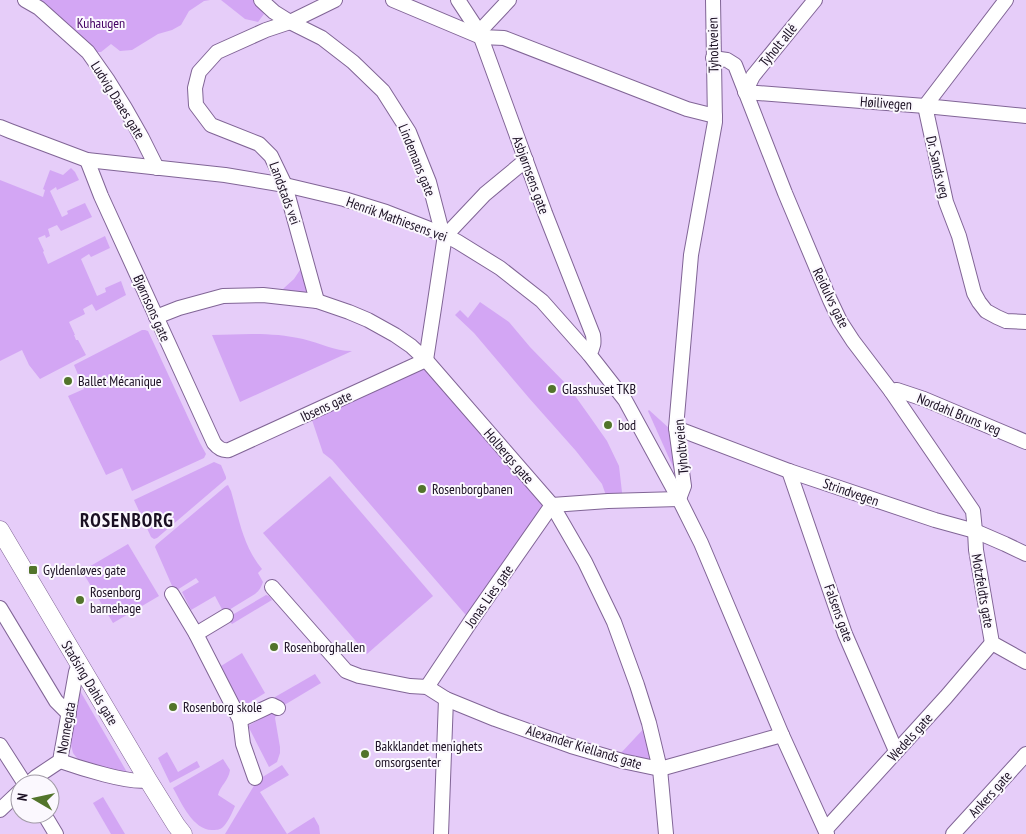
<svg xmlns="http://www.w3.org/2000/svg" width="1026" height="834" font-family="'PT Sans Narrow',sans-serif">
<rect width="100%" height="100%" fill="#e6cdf9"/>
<!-- green -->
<g fill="#d3a6f4">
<path d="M35,0H210L204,1L189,11L181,25L172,30L158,34L132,50L120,51L111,44L101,52H92Z"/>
<path d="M221,0H256L264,14L258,22L245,19Z"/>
<path d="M71,168L75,172L79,180L57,190L56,187L50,191L62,217L68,214L67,211L85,203L92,217L61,231L57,225L48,229L50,236L46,238L45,235L38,238L44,251L43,252L48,264L105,236L110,248L91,257L89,254L81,259L97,296L106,292L105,288L121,281L126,295L96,311L92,304L83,309L85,314L69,322L75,335H74L76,340H78L86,355L40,379L29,365L22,350L0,361V180L43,197L45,190L43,189L50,170L63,175Z"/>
<path d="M304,264L317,301L278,296L284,288L294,279Z"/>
<path d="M480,302L509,322L530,347L568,386L588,414L607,441L619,466L623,501H608L602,484L576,451L529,398L474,333L455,315L460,310L468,318Z"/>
<path d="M142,330H145L148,331L200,443L206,454L204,458L132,491L122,468L106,475L68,396L84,389L74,365Z"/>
<path d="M251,334C269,334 285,335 303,339C320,343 334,351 352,351L240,402L212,335Z"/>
<path d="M426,360L552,505L471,621L332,460L323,453L310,414Z"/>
<path d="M649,410L670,429L678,478L648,411Z"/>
<path d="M214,462L221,465L226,477V479L157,538L154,539L151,537L134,500Z"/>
<path d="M330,476L433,596L367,654L263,533Z"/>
<path d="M228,485L231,491C239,519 243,546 262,569L258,573L263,582C261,587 260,590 255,594L224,613L215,596L191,610L182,592L199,582L196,578L177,590L173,588L155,547L156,545L226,486Z"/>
<path d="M128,544L159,596L113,623L82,571Z"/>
<path d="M266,595L269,596L272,600L232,624L227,618Z"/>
<path d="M242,653L265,693L242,707L221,666Z"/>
<path d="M315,674L321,683L281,707L275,697Z"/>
<path d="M79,689L128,774L80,762L73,753L70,741Z"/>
<path d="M275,710L277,713L275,718L280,747V753L277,762L269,767L248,726Z"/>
<path d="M649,723L660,769L620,754Z"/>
<path d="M167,752L178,772L197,761L200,767L170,783L158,758Z"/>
<path d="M223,759L230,770C229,780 220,786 218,795L235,806C232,813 228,822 223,827C220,830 216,830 212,830C193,830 181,802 173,788Z"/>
<path d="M282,765L289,775L260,792L287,834L314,817L319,826L320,834H225L255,784L261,778Z"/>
<path d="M103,797L125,834H111L93,803Z"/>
</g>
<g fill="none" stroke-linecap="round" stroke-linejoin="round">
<defs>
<g id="minor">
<path d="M25,0L39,8L88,52L107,79L125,108L142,138L157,168"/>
<path d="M261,0L274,12L290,22L322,38L353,62L383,91L409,132L429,182L441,228L445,235L434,308L426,360"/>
<path d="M393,0L481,37L504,38L687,109L715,116"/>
<path d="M458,0L479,32L545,213L593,335C594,342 594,347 589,354"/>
<path d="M815,0L753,76L745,92L925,106L1026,116"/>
<path d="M1006,0L925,106L946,202L959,236L974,293L979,302L986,311L997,317L1006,321L1026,322"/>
<path d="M479,32L509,0"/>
<path d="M713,58L727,60L735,65L785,193L830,300L840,321L853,341L891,391L973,511L975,531L976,550L992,643L1026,662"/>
<path d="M0,127L10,131L87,160L225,175L285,185L344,199L386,212L445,235L458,242L500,268L542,301L589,354L625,400L679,499L701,543L782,735L827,834"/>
<path d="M87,160L101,196L214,443C218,448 222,451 229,450L426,360"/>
<path d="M445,235L450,231L485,194L526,160"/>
<path d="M317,301L285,185L271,156L259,144L211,125L196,105L195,88L199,72L217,52L266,30L290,22L335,0"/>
<path d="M156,317L179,308L223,296L263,295L317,301L349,312L368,320L395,335L411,346L426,360L552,505L585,562L614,622L637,685L649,723L660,769L666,834"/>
<path d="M891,391L897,390L924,399L1026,442"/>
<path d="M676,428L789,471L935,520L975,531L1005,544L1026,554"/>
<path d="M789,471L845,634L896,751"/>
<path d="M679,499L684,486L676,428L691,255L715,122L713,0"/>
<path d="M272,587L346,671L359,676L410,686L427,687L446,699L495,719L571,746L622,761L660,769L782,735"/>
<path d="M172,594L196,634L240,720L243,744L255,778"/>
<path d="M0,608L56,701L69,714"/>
<path d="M196,634L226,616"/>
<path d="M427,687L471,621L552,505L608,501L679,499"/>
<path d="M240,720L272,705L278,708"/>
<path d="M0,745L25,784"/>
<path d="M60,761C77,767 133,785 148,780"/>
<path d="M28,784L36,777L60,761L76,672L78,667L80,666"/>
<path d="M0,810L20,791"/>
<path d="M44,814L56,834"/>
<path d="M826,829L946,697L992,643"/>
<path d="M441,834L446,699"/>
<path d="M953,834L1026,754"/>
</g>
<path id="major" d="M0,530L148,780L176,825L183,834"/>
</defs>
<!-- minor casing -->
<use href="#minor" stroke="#816596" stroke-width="16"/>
<!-- major casing -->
<use href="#major" stroke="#816596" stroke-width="19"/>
<!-- minor -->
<use href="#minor" stroke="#fff" stroke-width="14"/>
<!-- major -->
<use href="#major" stroke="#fff" stroke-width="18"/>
</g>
<!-- markers -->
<g fill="#52742b" stroke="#fbf8fe" stroke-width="2">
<circle cx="68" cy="381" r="5"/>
<circle cx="552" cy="389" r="5"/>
<circle cx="608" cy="425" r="5"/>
<circle cx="422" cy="489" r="5"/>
<rect x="28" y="565" width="10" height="10" rx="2.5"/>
<circle cx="80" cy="600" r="5"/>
<circle cx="274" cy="647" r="5"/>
<circle cx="173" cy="707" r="5"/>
<circle cx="365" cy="754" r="5"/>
</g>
<g text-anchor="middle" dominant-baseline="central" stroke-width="4" stroke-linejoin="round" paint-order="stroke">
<!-- park labels -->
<g font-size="14" fill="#440063" stroke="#fbf8fe">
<text x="101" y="23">Kuhaugen</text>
</g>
<!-- street labels -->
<g font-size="14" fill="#1a0f22" stroke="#fbf8fe">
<text transform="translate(713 45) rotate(-91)">Tyholtveien</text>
<text transform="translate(778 45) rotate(-51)">Tyholt allé</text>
<text transform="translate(118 100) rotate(58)">Ludvig Daaes gate</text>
<text transform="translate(886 103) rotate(4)">Høilivegen</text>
<text transform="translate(417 160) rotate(68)">Lindemans gate</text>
<text transform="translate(938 167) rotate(77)">Dr. Sands veg</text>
<text transform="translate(531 175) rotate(70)">Asbjørnsens gate</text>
<text transform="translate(285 193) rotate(70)">Landstads vei</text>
<text transform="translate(397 219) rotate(20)">Henrik Mathiesens vei</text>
<text transform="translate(831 298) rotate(64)">Reidulvs gate</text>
<text transform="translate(152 308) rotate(66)">Bjørnsons gate</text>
<text transform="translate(326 406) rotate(-25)">Ibsens gate</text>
<text transform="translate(959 414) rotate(22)">Nordahl Bruns veg</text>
<text transform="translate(681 447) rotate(-95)">Tyholtveien</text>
<text transform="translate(509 456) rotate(49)">Holbergs gate</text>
<text transform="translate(851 492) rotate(19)">Strindvegen</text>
<text transform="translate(983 591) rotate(80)">Motzfeldts gate</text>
<text transform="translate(489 596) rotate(-55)">Jonas Lies gate</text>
<text transform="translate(839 613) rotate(70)">Falsens gate</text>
<text transform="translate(90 683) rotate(59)">Stadsing Dahls gate</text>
<text transform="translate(66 728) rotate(-80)">Nonnegata</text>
<text transform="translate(910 737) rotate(-48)">Wedels gate</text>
<text transform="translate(584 747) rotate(17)">Alexander Kiellands gate</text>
<text transform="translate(990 794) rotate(-48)">Ankers gate</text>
</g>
<!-- poi labels -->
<g font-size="14" fill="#1a0f22" stroke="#fbf8fe" text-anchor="start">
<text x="78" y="381">Ballet Mécanique</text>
<text x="562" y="389">Glasshuset TKB</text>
<text x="618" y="425">bod</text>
<text x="432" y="489">Rosenborgbanen</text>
<text x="43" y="570">Gyldenløves gate</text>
<text x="90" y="592">Rosenborg<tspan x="90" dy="16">barnehage</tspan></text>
<text x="284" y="647">Rosenborghallen</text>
<text x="183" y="707">Rosenborg skole</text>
<text x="375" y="746">Bakklandet menighets<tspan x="375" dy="16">omsorgsenter</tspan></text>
</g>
<!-- district labels -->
<g font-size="19" font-weight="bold" letter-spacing="1" fill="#1a0f22" stroke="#fbf8fe">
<text x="127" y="520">ROSENBORG</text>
</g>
</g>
<!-- north arrow -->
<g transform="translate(35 799) rotate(279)"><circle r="24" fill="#fbf8fe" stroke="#a19ba6"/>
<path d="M0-4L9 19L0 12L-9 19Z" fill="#52742b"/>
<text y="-8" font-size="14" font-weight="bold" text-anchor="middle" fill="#1a0f22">N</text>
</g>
</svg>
